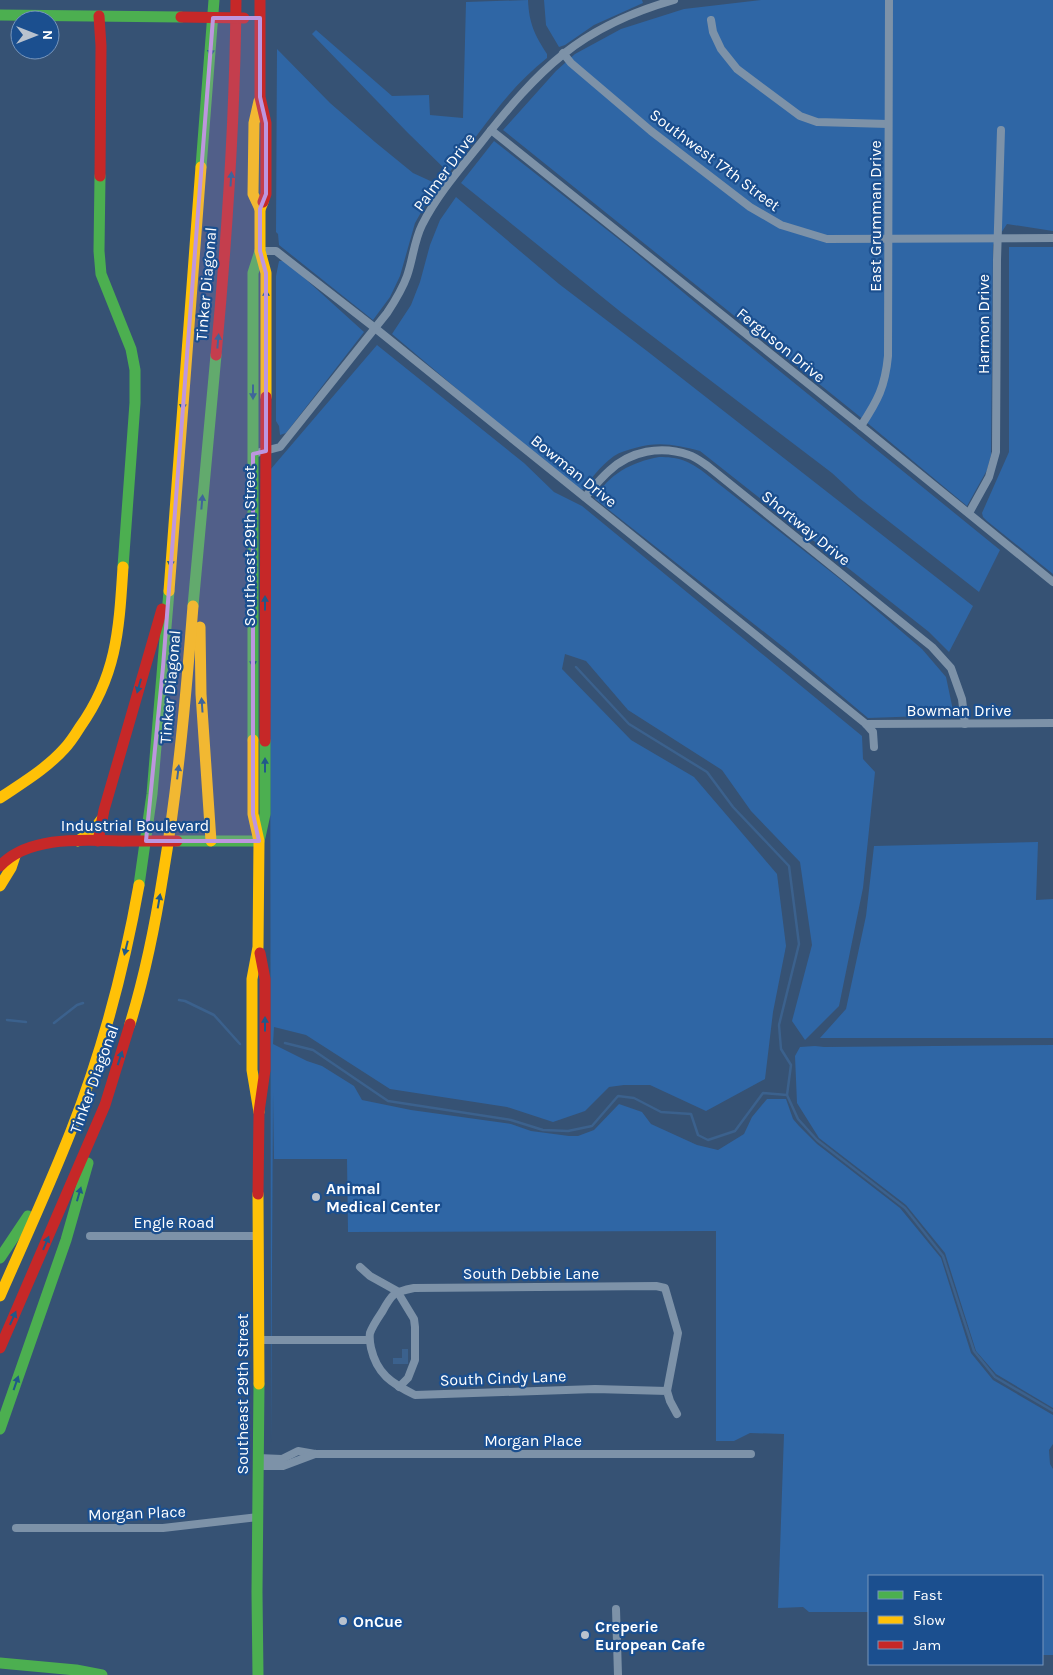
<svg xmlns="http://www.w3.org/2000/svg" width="1053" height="1675" font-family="Karla,sans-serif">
<rect width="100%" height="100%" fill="#365274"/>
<!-- green -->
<g fill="#2f66a5">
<path d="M528,0C529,24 535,35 547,54V58C507,89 479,134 449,173L408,133L312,34L316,30L392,96L429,95L430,115L463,118L466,2Z"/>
<path d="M544,0H642L643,3L594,25L565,45L559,47L546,25Z"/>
<path d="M761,0H1053V231L1007,224L993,245L991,455L987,470L967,506L859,416L503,130L556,71L575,54L621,29L684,9Z"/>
<path d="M277,49L330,103L375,142L413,173L437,184L415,223L400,276L390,297L373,320L279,245L278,234L276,232Z"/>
<path d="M494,141L630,248L696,303L1000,550L979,592L859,498L832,473L622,313L461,183Z"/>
<path d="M456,197L559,284L647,351L973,606L949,652L929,632L700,451C676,445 660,441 635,448C628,450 620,452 614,456C600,466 590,480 580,493L392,334L411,305L420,282L430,245L440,220Z"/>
<path d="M1009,247H1053V574L987,521L983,517L982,513L1009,452Z"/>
<path d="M279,261H285L290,265L364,332L286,433L280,435L279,426L276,421V276Z"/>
<path d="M377,345L524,463L554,492L582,506L862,736L863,759L875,772L863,888L839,1006L805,1040L792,1021L812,945L800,862L751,811L722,770L628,710L586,661L565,654L562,669L631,740L694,777L777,874L786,946L773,1012L765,1079L706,1111L650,1085H624L609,1087L585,1111L553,1122L507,1107L390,1089L306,1035L274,1027L273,1044L307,1061L322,1066L354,1086L362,1100L411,1110L511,1124L531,1131L569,1136H578L594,1130L619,1104L642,1112L651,1124L697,1145L718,1150L744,1134L752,1117L767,1099H786L793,1119L799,1126L817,1144L900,1208L941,1258L971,1353L993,1380L1053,1415V1444L1049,1450L1050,1464L1053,1469V1655H1042V1576H869V1612H809L803,1607L778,1608L784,1434L750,1433L734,1441H716V1231L348,1232L347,1159H274L273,1093L271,1444L270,470Z"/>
<path d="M659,457C678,457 686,460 701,470L840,579L922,649L946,677L954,715L868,718L787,650L595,499C608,474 632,462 659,457Z"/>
<path d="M1038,842L1036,900L1053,899V1038H820L846,1009L866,916L874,846Z"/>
<path d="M1053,1045V1408L996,1374L976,1351L945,1253L906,1205L819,1138L797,1103L795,1056L800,1047L815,1046L824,1047Z"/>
</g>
<!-- water -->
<path fill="#3b618d" d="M402,1349H408V1364H393V1358H402Z"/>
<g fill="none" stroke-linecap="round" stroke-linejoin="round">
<!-- stream -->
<g stroke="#3b618d" stroke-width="2.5">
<path d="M576,667L629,724L707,772L733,807L789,866L799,944L779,1025L781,1049L791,1065L787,1095L798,1119L817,1140L905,1208L943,1256L974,1351L995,1377L1053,1411"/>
<path d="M179,1000L185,1001L214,1015L240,1044"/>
<path d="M7,1020L26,1022"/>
<path d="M54,1023L77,1005L83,1003"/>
<path d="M285,1043L313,1050L388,1101L511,1120L543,1130L568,1131L592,1126L618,1096L634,1098L661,1112L691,1114L698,1135L708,1140L735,1131L763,1093L787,1095"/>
</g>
<!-- street -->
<g stroke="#7d92a8" stroke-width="8">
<path d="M711,20L713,32L721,49L737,69L800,116L817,122L888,124"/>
<path d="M563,53L571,63L651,131L750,207L781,225L827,239L1053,238"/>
<path d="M491,130L861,426L1053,582"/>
<path d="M260,251H276L375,328L866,724L873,732L874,747"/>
<path d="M861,426C878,400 885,387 888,356L889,0"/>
<path d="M253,454L280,447L387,313C395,301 402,290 407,276C413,259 414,241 422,225C437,195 459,170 480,144C539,69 579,27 674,0"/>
<path d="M585,497C593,488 600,479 609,471C630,451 661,445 689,455C696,457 703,463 709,467L932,647L951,668L962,699L965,724"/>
<path d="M969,513L989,477L996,452L997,260L1001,130"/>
<path d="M866,724L1053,723"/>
<path d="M90,1236H258"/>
<path d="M360,1267L370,1276L397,1291L414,1319L415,1327V1360L408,1378L399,1387"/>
<path d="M260,1340H369"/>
<path d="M667,1391L595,1389L415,1395C391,1383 377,1374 371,1348C370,1343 369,1338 370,1333C373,1325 378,1318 382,1312C392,1294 393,1292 414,1288L656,1286L665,1288L678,1333L667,1391L670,1401L677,1414"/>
<path d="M258,1458L282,1459L298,1451L315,1454H751"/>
<path d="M258,1466H283L315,1454"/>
<path d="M16,1528H163L258,1517"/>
<path d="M616,1609L618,1675"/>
</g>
<!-- fast -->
<g stroke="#4caf50" stroke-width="11">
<path d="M0,15L181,17"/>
<path d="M201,167L214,0"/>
<path d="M100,176L99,251L101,274L131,349L135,370V403L123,567"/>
<path d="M193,606L216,355"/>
<path d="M253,740V273L260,251"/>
<path d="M260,837L265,814V741"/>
<path d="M177,841H259"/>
<path d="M139,885L152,794L169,591"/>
<path d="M0,1258L28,1216"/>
<path d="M0,1429L66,1240L88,1163"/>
<path d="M0,1663L76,1670L102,1675"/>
<path d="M258,1675L257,1593L259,1384"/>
</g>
<!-- slow -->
<g stroke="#ffc107" stroke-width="11">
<path d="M259,101L254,123L253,194L260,209"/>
<path d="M263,202L260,209V251L266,273V397"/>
<path d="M169,591L201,167"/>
<path d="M200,627L201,694L211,841"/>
<path d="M253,740V814L259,841L258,947L252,979V1070L259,1112"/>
<path d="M0,798C22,783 46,769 64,749C70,743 75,735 80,727C117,675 119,629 123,567"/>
<path d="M78,841L95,828L101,820"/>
<path d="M0,886L11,868L15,856"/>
<path d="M130,1024C145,975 155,926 163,875C178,786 186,696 193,606"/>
<path d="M258,1194L259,1384"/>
<path d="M0,1296C24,1241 49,1187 71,1131C102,1052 124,969 139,885"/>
</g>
<!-- jam -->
<g stroke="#c62828" stroke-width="11">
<path d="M260,0V97L266,123V194L263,202"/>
<path d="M99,16L101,46L100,176"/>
<path d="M216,355C227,237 235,119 236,0"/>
<path d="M265,741L266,397"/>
<path d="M98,841L104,810L162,609"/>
<path d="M0,866C29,835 85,840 123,841"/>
<path d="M258,1194L259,1112L265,1070V979L260,953"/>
<path d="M0,1348L105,1105L130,1024"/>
</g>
<!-- jam-bridge -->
<g stroke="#c62828" stroke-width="11">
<path d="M181,17L244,18"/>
<path d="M123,841H177"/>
</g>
</g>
<!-- one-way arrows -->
<defs><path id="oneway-solid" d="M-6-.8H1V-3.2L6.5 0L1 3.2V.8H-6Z" transform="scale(1.25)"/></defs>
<g fill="#205989">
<use href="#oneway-solid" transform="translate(211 49) rotate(94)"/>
<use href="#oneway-solid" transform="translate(231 179) rotate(-86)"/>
<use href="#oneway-solid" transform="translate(266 297) rotate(-90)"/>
<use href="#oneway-solid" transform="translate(218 341) rotate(-85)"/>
<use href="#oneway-solid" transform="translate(253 392) rotate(90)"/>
<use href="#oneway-solid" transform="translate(183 403) rotate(94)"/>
<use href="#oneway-solid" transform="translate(202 502) rotate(-85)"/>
<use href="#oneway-solid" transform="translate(171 560) rotate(95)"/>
<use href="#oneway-solid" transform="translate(265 603) rotate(-90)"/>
<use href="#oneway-solid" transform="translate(253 660) rotate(90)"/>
<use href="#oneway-solid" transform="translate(139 686) rotate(106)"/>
<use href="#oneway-solid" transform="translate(202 705) rotate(-94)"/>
<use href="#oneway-solid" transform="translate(265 765) rotate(-90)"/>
<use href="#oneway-solid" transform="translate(178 772) rotate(-83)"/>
<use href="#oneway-solid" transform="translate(159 901) rotate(-80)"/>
<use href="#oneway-solid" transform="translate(126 948) rotate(104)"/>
<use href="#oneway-solid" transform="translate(265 1024) rotate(-90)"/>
<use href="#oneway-solid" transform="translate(120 1058) rotate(-72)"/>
<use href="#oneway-solid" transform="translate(79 1194) rotate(-74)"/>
<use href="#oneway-solid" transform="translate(46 1243) rotate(-67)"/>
<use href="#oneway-solid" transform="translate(13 1318) rotate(-66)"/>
<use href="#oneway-solid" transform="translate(16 1383) rotate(-71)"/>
</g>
<!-- marked area -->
<path fill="#bd96df" fill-opacity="0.2" stroke="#bd96df" stroke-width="4" stroke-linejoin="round" d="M213,18H260V97L266,123V194L260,209V251L266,273V451L253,454V814L259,841H146L163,667Z"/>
<!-- markers -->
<g fill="#b9c2ce" stroke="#1b4f8f" stroke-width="2">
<circle cx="316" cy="1197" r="5"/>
<circle cx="343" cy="1621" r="5"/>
<circle cx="585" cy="1635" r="5"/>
</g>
<g text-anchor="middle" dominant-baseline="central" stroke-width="4.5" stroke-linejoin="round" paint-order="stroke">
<!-- street labels -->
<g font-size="16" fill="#fff" stroke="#1b4f8f">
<text transform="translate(715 160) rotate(37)">Southwest 17th Street</text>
<text transform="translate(444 172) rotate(-54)">Palmer Drive</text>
<text transform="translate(875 216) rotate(-90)">East Grumman Drive</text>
<text transform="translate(206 284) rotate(-85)">Tinker Diagonal</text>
<text transform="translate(983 324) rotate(-90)">Harmon Drive</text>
<text transform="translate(781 345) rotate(39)">Ferguson Drive</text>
<text transform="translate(574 471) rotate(39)">Bowman Drive</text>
<text transform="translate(806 528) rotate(39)">Shortway Drive</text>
<text transform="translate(249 546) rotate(-90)">Southeast 29th Street</text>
<text transform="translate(170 687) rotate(-85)">Tinker Diagonal</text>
<text x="959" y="710">Bowman Drive</text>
<text x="135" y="825">Industrial Boulevard</text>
<text transform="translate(94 1079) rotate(-70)">Tinker Diagonal</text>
<text x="174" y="1222">Engle Road</text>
<text x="531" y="1273">South Debbie Lane</text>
<text transform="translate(503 1378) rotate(-2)">South Cindy Lane</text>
<text transform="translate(242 1394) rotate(-90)">Southeast 29th Street</text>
<text x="533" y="1440">Morgan Place</text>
<text transform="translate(137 1513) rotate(-2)">Morgan Place</text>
</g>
<!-- poi labels -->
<g font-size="16" font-weight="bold" fill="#fff" stroke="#1b4f8f" text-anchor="start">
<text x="326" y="1188">Animal<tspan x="326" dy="18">Medical Center</tspan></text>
<text x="353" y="1621">OnCue</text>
<text x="595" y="1626">Creperie<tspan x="595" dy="18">European Cafe</tspan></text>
</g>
</g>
<!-- legend -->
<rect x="868" y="1575" width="175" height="90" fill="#1b4f8f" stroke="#7695bc"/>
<rect x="878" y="1591" width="25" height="8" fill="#4caf50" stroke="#7695bc"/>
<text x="913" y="1600" font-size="15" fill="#ffffff">Fast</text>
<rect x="878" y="1616" width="25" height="8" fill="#ffc107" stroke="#7695bc"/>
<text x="913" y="1625" font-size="15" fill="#ffffff">Slow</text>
<rect x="878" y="1641" width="25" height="8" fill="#c62828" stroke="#7695bc"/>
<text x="913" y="1650" font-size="15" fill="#ffffff">Jam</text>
<!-- north arrow -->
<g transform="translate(35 35) rotate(90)"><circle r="24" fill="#1b4f8f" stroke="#7695bc"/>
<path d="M0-4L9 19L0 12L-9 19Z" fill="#b9c2ce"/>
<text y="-8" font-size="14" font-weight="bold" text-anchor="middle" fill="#ffffff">N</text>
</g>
</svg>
